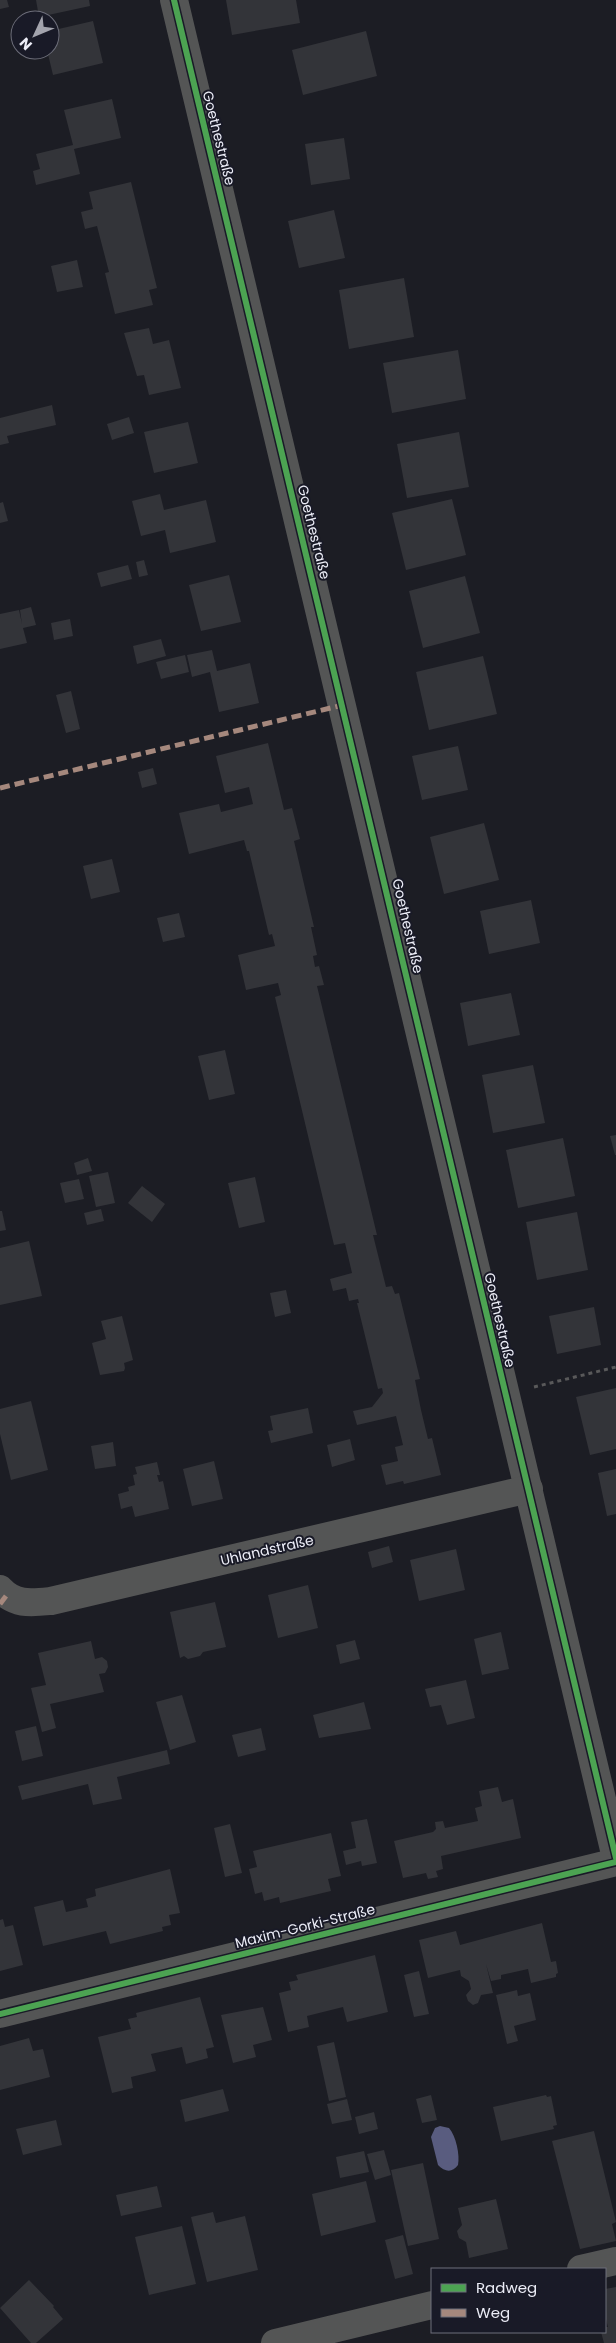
<svg xmlns="http://www.w3.org/2000/svg" width="616" height="2343" font-family="Poppins,sans-serif">
<rect width="100%" height="100%" fill="#1c1d24"/>
<!-- water -->
<path fill="#595c7f" d="M440,2126L449,2128C456,2136 460,2155 458,2165C452,2173 445,2172 438,2165L431,2137L435,2128Z"/>
<!-- building -->
<g fill="#333439">
<path d="M0,0H7L9,7L0,9Z"/>
<path d="M36,0H89L90,6L39,17Z"/>
<path d="M226,0H296L300,23L232,35Z"/>
<path d="M93,21L103,63L53,75L47,50H50V31Z"/>
<path d="M366,31L377,76L303,95L292,50Z"/>
<path d="M112,99L121,138L74,149L80,174L36,185L33,171L40,169L36,154L73,145L64,110Z"/>
<path d="M344,138L350,179L311,185L305,144Z"/>
<path d="M131,182L157,288L149,290L153,305L115,314L105,273L109,272L97,226L85,229L81,212L93,209L89,192Z"/>
<path d="M334,210L345,258L299,268L288,221Z"/>
<path d="M77,260L83,287L57,292L51,266Z"/>
<path d="M404,278L414,337L349,349L339,290Z"/>
<path d="M149,328L153,344L169,340L181,388L149,395L144,375L137,376L124,333Z"/>
<path d="M458,350L466,399L392,413L383,363Z"/>
<path d="M52,405L56,425L7,436L9,443L0,445V418Z"/>
<path d="M129,417L134,433L112,440L107,424Z"/>
<path d="M188,422L198,463L154,473L144,432Z"/>
<path d="M459,432L469,487L407,498L397,444Z"/>
<path d="M160,494L164,510L206,500L216,542L170,553L165,530L141,536L132,501Z"/>
<path d="M452,499L466,555L406,570L392,513Z"/>
<path d="M3,502L8,521L0,523V503Z"/>
<path d="M144,560L148,575L139,577L136,562Z"/>
<path d="M128,565L132,579L101,587L97,573Z"/>
<path d="M229,575L241,622L201,631L189,585Z"/>
<path d="M465,576L480,633L423,648L409,591Z"/>
<path d="M31,607L36,625L23,628L27,643L0,649V614L19,610L22,624L20,610Z"/>
<path d="M70,619L73,636L54,640L51,623Z"/>
<path d="M161,639L166,656L137,664L133,646Z"/>
<path d="M212,650L217,671L250,663L259,703L219,712L210,672L192,677L187,655Z"/>
<path d="M185,655L189,672L161,679L156,662Z"/>
<path d="M483,656L497,714L429,730L416,672Z"/>
<path d="M71,691L80,729L66,733L56,695Z"/>
<path d="M268,743L284,810L292,808L300,839L294,841L314,927H311L317,955L313,956L315,967L319,966L324,985L317,986L377,1235H373L386,1287L392,1286L395,1294L399,1293L420,1379L415,1380L421,1410L428,1439L432,1438L441,1475L404,1484L403,1481L386,1485L381,1465L398,1461L395,1447L403,1445L396,1416L357,1425L353,1411L372,1407L383,1393L382,1388L378,1389L357,1303H359L358,1299L349,1301L346,1288L333,1291L330,1279L352,1273L345,1243L334,1245L275,997L281,995L278,983L246,990L238,955L275,946L272,934L269,935L249,851H247L244,840L189,854L179,813L219,804L221,812L253,804L249,787L225,793L216,756Z"/>
<path d="M458,746L468,790L422,800L412,756Z"/>
<path d="M153,768L157,784L142,788L138,772Z"/>
<path d="M484,823L499,880L444,894L430,837Z"/>
<path d="M112,859L120,892L91,899L83,866Z"/>
<path d="M531,900L540,943L489,954L480,911Z"/>
<path d="M179,913L185,937L163,942L157,918Z"/>
<path d="M511,993L520,1035L468,1046L460,1003Z"/>
<path d="M225,1050L235,1094L209,1100L198,1056Z"/>
<path d="M533,1065L545,1123L493,1133L482,1075Z"/>
<path d="M616,1135V1155H615L610,1136Z"/>
<path d="M563,1138L575,1196L518,1208L506,1150Z"/>
<path d="M88,1158L92,1171L77,1175L74,1163Z"/>
<path d="M108,1172L115,1203L96,1207L89,1176Z"/>
<path d="M255,1177L265,1222L239,1228L228,1183Z"/>
<path d="M79,1179L84,1199L65,1203L60,1183Z"/>
<path d="M142,1186L165,1204L152,1222L128,1203Z"/>
<path d="M101,1209L104,1221L87,1225L84,1213Z"/>
<path d="M0,1211H2L6,1230L0,1231Z"/>
<path d="M577,1212L588,1270L537,1280L526,1222Z"/>
<path d="M29,1241L42,1296L0,1305V1248Z"/>
<path d="M286,1290L291,1313L275,1317L270,1293Z"/>
<path d="M594,1307L601,1345L557,1354L549,1316Z"/>
<path d="M122,1316L133,1360L124,1363L125,1368L124,1371L100,1375L92,1343L106,1339L101,1321Z"/>
<path d="M616,1388V1449L590,1455L576,1397Z"/>
<path d="M31,1401L48,1470L11,1480L0,1434V1409Z"/>
<path d="M308,1408L313,1433L271,1443L268,1431L273,1430L270,1416Z"/>
<path d="M350,1439L355,1460L332,1467L327,1445Z"/>
<path d="M113,1442L116,1466L95,1469L91,1446Z"/>
<path d="M214,1461L223,1499L192,1506L183,1469Z"/>
<path d="M157,1462L160,1475H157L159,1482L163,1481L169,1509L135,1517L132,1506L121,1509L118,1494L129,1491L128,1487L135,1485L133,1475L137,1474L135,1467Z"/>
<path d="M616,1469V1514L607,1516L598,1473Z"/>
<path d="M389,1546L393,1562L372,1568L368,1552Z"/>
<path d="M456,1549L465,1590L419,1601L410,1560Z"/>
<path d="M308,1585L318,1628L278,1638L268,1595Z"/>
<path d="M215,1602L226,1647L203,1652L200,1656L188,1659L184,1656L180,1658L170,1612Z"/>
<path d="M501,1632L509,1669L482,1675L474,1639Z"/>
<path d="M355,1640L360,1659L340,1664L336,1645Z"/>
<path d="M91,1641L95,1659L102,1657L107,1661L108,1667L105,1673L99,1674L104,1692L50,1704L56,1728L42,1732L31,1688L46,1685L38,1653Z"/>
<path d="M466,1680L475,1718L447,1725L441,1705L430,1707L425,1689Z"/>
<path d="M182,1695L196,1742L170,1750L156,1702Z"/>
<path d="M364,1702L371,1729L319,1738L313,1715Z"/>
<path d="M36,1726L43,1756L22,1761L15,1731Z"/>
<path d="M261,1728L266,1750L238,1757L232,1735Z"/>
<path d="M167,1750L170,1764L117,1777L122,1799L93,1805L88,1784L22,1800L18,1786Z"/>
<path d="M498,1787L502,1802L513,1799L521,1838L441,1856L443,1869L436,1871L438,1877L428,1879L426,1873L403,1878L394,1841L433,1832L436,1829L435,1822L443,1821L445,1828L478,1821L475,1808L482,1806L479,1791Z"/>
<path d="M367,1819L377,1863L362,1866L361,1861L346,1865L343,1851L356,1848L351,1822Z"/>
<path d="M230,1824L242,1873L225,1877L214,1828Z"/>
<path d="M331,1833L341,1876L328,1879L331,1891L280,1903L279,1897L264,1901L262,1892L255,1894L249,1869L257,1867L253,1851Z"/>
<path d="M170,1869L180,1913L169,1915L171,1925L162,1927L163,1931L110,1944L106,1931L43,1946L34,1907L63,1900L66,1912L88,1907L86,1899L96,1896L95,1889Z"/>
<path d="M3,1919L5,1927L13,1925L23,1965L0,1971V1920Z"/>
<path d="M542,1923L551,1962L556,1961L558,1973L556,1974V1977L531,1983L528,1969L501,1975V1979L491,1981L486,1964L493,1993L481,1995L478,2003L473,2005L468,2001L466,1995L471,1989L469,1981L461,1976L460,1970L428,1978L419,1940L456,1931L460,1945Z"/>
<path d="M375,1955L388,2012L347,2022L343,2007L307,2016L309,2027L288,2032L279,1993L291,1990L289,1982L298,1980L296,1975Z"/>
<path d="M419,1971L429,2014L414,2017L404,1975Z"/>
<path d="M517,1990L518,1996L530,1993L536,2020L514,2026L518,2041L507,2044L496,1995Z"/>
<path d="M200,1997L214,2047L206,2049L208,2058L186,2064L182,2047L151,2054L156,2071L131,2077L133,2088L112,2093L98,2037L131,2029L128,2019L137,2017L136,2013Z"/>
<path d="M263,2007L272,2040L253,2045L256,2057L233,2063L221,2015Z"/>
<path d="M29,2038L33,2051L43,2049L50,2077L0,2090V2046Z"/>
<path d="M334,2042L346,2097L329,2101L317,2046Z"/>
<path d="M223,2089L229,2111L185,2122L180,2100Z"/>
<path d="M431,2095L437,2120L422,2123L416,2099Z"/>
<path d="M546,2095L547,2097L551,2096L557,2125L553,2126L554,2129L501,2141L493,2107Z"/>
<path d="M347,2099L352,2120L332,2124L327,2104Z"/>
<path d="M374,2112L378,2129L359,2134L355,2117Z"/>
<path d="M56,2120L62,2145L23,2155L16,2129Z"/>
<path d="M594,2131L616,2222L612,2224L616,2241L580,2249L552,2141Z"/>
<path d="M384,2150L391,2175L375,2180L367,2154Z"/>
<path d="M364,2151L369,2172L340,2178L336,2157Z"/>
<path d="M423,2163L439,2239L408,2246L391,2170Z"/>
<path d="M366,2181L376,2222L321,2236L312,2194Z"/>
<path d="M157,2186L162,2207L121,2216L116,2195Z"/>
<path d="M496,2199L508,2249L469,2258L466,2242L459,2238L457,2231L462,2225L458,2208Z"/>
<path d="M213,2212L216,2223L245,2216L258,2270L207,2282L191,2217Z"/>
<path d="M182,2226L196,2284L149,2295L135,2237Z"/>
<path d="M403,2235L413,2274L395,2279L385,2240Z"/>
<path d="M29,2280L54,2306L53,2307L63,2319L36,2343H31L0,2308Z"/>
<path d="M616,2287V2343H604L601,2332H605V2327H608L605,2315V2289Z"/>
</g>
<g fill="none" stroke-linecap="round" stroke-linejoin="round">
<!-- path -->
<path stroke="#59595a" stroke-width="3" stroke-dasharray="4 4" stroke-linecap="butt" d="M534,1387L616,1367"/>
<!-- minor -->
<g stroke="#545555" stroke-width="28">
<path d="M174,0L616,1858"/>
<path d="M0,1589C15,1605 30,1603 51,1601L529,1489"/>
<path d="M0,2014L616,1862"/>
<path d="M581,2269L616,2261"/>
<path d="M275,2343L432,2305"/>
</g>
<!-- quiet -->
<g stroke="#a5887d" stroke-width="5" stroke-dasharray="10 5" stroke-linecap="butt">
<path d="M0,788L343,705"/>
<path d="M0,1604L6,1596"/>
</g>
<defs>
<g id="cycleway">
<path d="M174,0L616,1858"/>
<path d="M0,2014L616,1862"/>
</g>
</defs>
<!-- cycleway casing -->
<use href="#cycleway" stroke="#191a27" stroke-width="9"/>
<!-- cycleway -->
<use href="#cycleway" stroke="#4ca352" stroke-width="6"/>
</g>
<g text-anchor="middle" dominant-baseline="central" stroke-width="4" stroke-linejoin="round" paint-order="stroke">
<!-- street labels -->
<g font-size="14" fill="#ecedf7" stroke="#191a27">
<text transform="translate(219 138) rotate(76)">Goethestraße</text>
<text transform="translate(314 532) rotate(76)">Goethestraße</text>
<text transform="translate(408 926) rotate(77)">Goethestraße</text>
<text transform="translate(500 1320) rotate(77)">Goethestraße</text>
<text transform="translate(267 1550) rotate(-13)">Uhlandstraße</text>
<text transform="translate(305 1926) rotate(-14)">Maxim-Gorki-Straße</text>
</g>
</g>
<!-- legend -->
<rect x="431" y="2268" width="175" height="65" fill="#191a27" stroke="#6d6e7a"/>
<rect x="441" y="2284" width="25" height="8" fill="#4ca352" stroke="#6d6e7a"/>
<text x="476" y="2293" font-size="15" fill="#ecedf7">Radweg</text>
<rect x="441" y="2309" width="25" height="8" fill="#a5887d" stroke="#6d6e7a"/>
<text x="476" y="2318" font-size="15" fill="#ecedf7">Weg</text>
<!-- north arrow -->
<g transform="translate(35 35) rotate(226)"><circle r="24" fill="#191a27" stroke="#6d6e7a"/>
<path d="M0-4L9 19L0 12L-9 19Z" fill="#a3a4ad"/>
<text y="-8" font-size="14" font-weight="bold" text-anchor="middle" fill="#ecedf7">N</text>
</g>
</svg>
